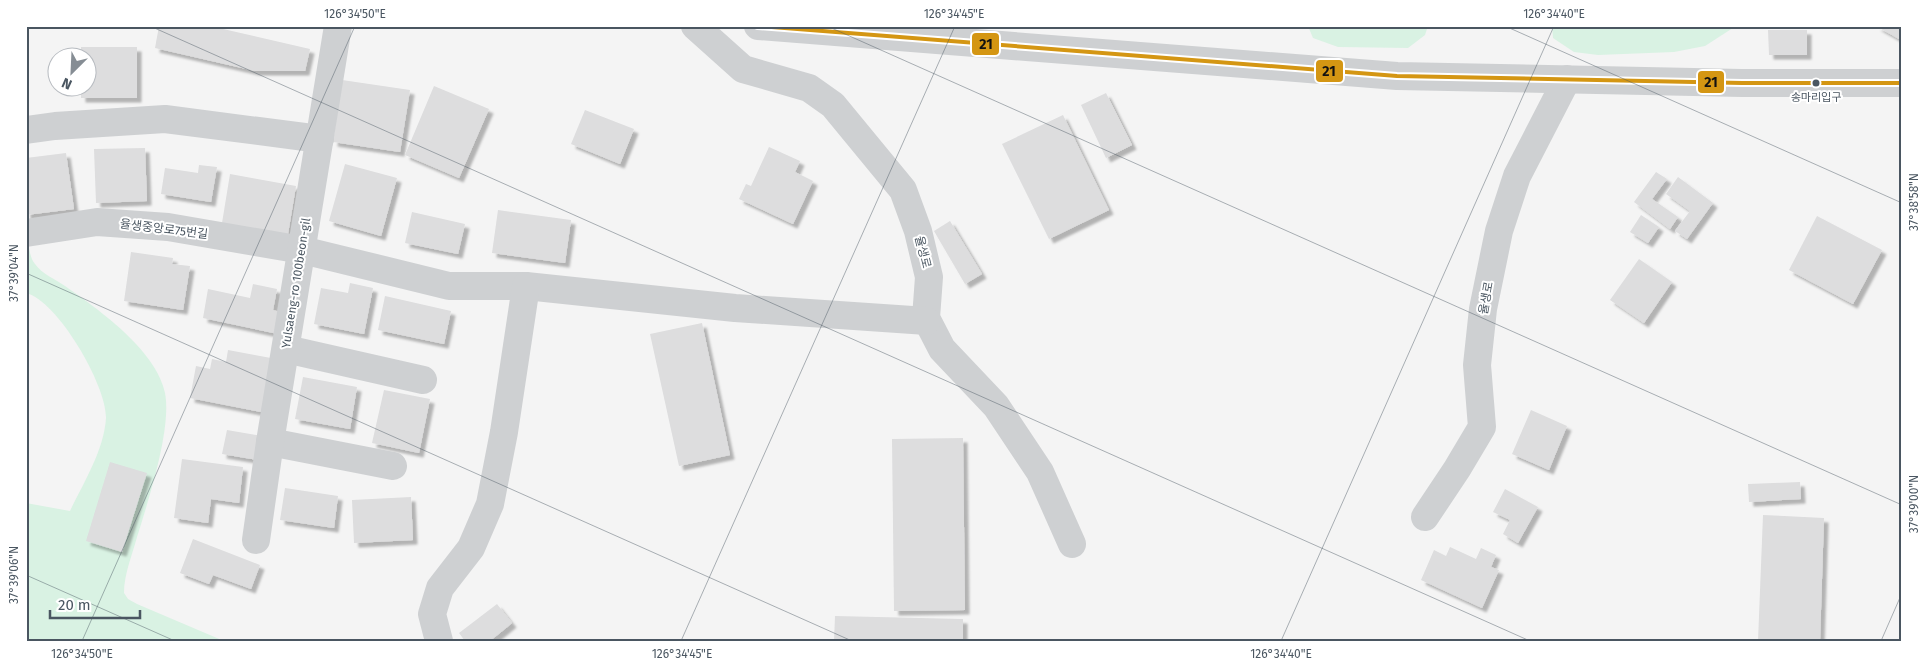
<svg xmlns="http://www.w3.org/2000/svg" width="1928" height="667" font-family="'Fira Sans','Noto Sans KR',sans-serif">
<defs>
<filter id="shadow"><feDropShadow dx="4.5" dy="4.5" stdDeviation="1" flood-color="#0004"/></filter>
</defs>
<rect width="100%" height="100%" fill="#f4f4f4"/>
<!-- green -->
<g fill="#d9f2e3">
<path d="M1308,26H1428L1425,35L1408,48L1338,47L1313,38Z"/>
<path d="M1552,26H1736L1705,46L1674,52L1598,55L1574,52L1553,38Z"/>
<path d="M26,240C30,246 29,257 35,264C42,274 55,279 65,286C87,301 118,324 136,344C148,357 161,374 165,393C172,428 148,502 137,537C132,556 124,574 124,593L128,599L137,604L224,641H26V503L70,511C84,482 104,450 106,418C107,386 58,301 26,293Z"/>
</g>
<!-- building -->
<g fill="#ddddde" filter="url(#shadow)">
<path d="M159,26H210L310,49L305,71H255L155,48Z"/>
<path d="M1876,26H1902V34L1899,39Z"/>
<path d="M1768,30H1807V55H1769Z"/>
<path d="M81,47H137V98H81V88H88V58H81Z"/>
<path d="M342,80L410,90L400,152L333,142Z"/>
<path d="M434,86L489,109L459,178L405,155Z"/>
<path d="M1106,93L1132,145L1106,158L1081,105Z"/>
<path d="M585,110L634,129L620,164L571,144Z"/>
<path d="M1063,115L1109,210L1049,239L1002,144Z"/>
<path d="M769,147L800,161L795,172L813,181L793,224L739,199L746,184L751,186Z"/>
<path d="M145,148L147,201L96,203L94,149Z"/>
<path d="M66,153L74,209L26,215V158Z"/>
<path d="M345,164L397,178L381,236L329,221Z"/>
<path d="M199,165L217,167L211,202L161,194L165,168L198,173Z"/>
<path d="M1656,172L1667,179L1652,199L1678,217L1670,229L1634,202Z"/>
<path d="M230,174L296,186L288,234L222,223Z"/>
<path d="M1678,177L1713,203L1687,239L1675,231L1690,211L1666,194Z"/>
<path d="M498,210L571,220L565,263L492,253Z"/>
<path d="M412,212L465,224L458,254L405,243Z"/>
<path d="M1641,215L1659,227L1648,243L1630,232Z"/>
<path d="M1817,216L1882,250L1853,304L1789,270Z"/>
<path d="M950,221L982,274L965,284L934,231Z"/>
<path d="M131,252L173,258L172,264L190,266L183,310L124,301Z"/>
<path d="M1639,259L1672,282L1644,323L1610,300Z"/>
<path d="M350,283L373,288L364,334L314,324L321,288L348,293Z"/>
<path d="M253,284L277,289L273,310L283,313L278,334L203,318L208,289L250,298Z"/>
<path d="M385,296L451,311L444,344L378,330Z"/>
<path d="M702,323L730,455L679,466L650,334Z"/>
<path d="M228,350L271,358L261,412L190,398L196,366L210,369L212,359L226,362Z"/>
<path d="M303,377L357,387L350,429L295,419Z"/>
<path d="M384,390L430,399L419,453L372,443Z"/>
<path d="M1531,410L1567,426L1549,470L1512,454Z"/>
<path d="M227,430L262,436L257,460L222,454Z"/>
<path d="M963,438L965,610L894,611L892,439Z"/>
<path d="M182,459L243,467L239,503L211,499L208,523L174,518Z"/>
<path d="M110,462L147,473L122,552L86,541Z"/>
<path d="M1800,482L1801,499L1749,502L1748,484Z"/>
<path d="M285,488L338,496L334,528L280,520Z"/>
<path d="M1505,489L1538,507L1518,543L1503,534L1510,520L1493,512Z"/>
<path d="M411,497L413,540L354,543L352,500Z"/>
<path d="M1763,515L1824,518L1820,641H1758Z"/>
<path d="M193,539L260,565L251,589L213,575L209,584L180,573Z"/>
<path d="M1450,547L1476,559L1481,548L1496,555L1491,567L1499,570L1482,608L1421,580L1434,550L1446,556Z"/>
<path d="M497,604L512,623L490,641H465L459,633Z"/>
<path d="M835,616L963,619V641H834Z"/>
</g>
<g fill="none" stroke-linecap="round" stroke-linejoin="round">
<!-- minor -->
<g stroke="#ced0d2" stroke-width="28">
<path d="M695,26L743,69L809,88L833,105L903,190L918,231L929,277L926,318L942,349L996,406L1040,472L1072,544"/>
<path d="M758,26L1397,76L1742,83H1902"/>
<path d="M26,130L55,126L165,119L320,139"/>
<path d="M26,233L97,222L168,227L302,250L449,286H526L735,308L927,321"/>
<path d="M286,349L423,380"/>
<path d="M270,442L393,466"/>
<path d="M1425,517L1457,469L1482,427L1477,365L1483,309L1499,231L1517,176L1567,79"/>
<path d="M256,540L270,442L338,26"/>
<path d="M439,641L432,614L440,588L471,548L490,504L504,432L526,286"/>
</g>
<defs>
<path id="bus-1" d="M758,26L1397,76L1742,83H1902"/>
</defs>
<!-- bus-1 casing -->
<use href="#bus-1" stroke="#fff" stroke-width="8"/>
<!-- bus-1 -->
<use href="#bus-1" stroke="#d49613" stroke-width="4"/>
</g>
<!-- ticks -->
<path fill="none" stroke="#4a5661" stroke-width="1" stroke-opacity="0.45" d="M150,26L1530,641M827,26L1902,505M1505,26L1902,203M26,273L852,641M26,575L175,641M82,641L355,26M681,641L955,26M1281,641L1554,26M1881,641L1902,593"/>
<!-- markers -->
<circle fill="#4a5661" stroke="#fff" stroke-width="2" cx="1816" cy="83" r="4.5"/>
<g text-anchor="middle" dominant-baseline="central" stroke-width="4" stroke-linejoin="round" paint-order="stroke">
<!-- bus labels -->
<g font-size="11" fill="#4a5661" stroke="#fff">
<text x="1816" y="97">송마리입구</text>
</g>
<!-- street labels -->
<g font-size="12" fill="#4a5661" stroke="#fff">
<text transform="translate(164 229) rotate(7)">율생중앙로75번길</text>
<text transform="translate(923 252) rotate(76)">율생로</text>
<text transform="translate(296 283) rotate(-81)">Yulsaeng-ro 100beon-gil</text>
<text transform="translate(1486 298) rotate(-80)">율생로</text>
</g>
</g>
<g stroke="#fff" stroke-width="2">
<rect x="971" y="32" width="29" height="24" rx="5" fill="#d49613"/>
<rect x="1315" y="59" width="29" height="24" rx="5" fill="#d49613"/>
<rect x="1697" y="70" width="28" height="24" rx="5" fill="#d49613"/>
</g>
<g font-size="14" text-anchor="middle" font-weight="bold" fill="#111">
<text x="986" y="49">21</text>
<text x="1329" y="76">21</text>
<text x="1711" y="87">21</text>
</g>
<!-- border -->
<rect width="1928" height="667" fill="none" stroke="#ffffff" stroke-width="55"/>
<!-- north arrow -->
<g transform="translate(72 72) rotate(204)"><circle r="24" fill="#ffffff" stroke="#b7bbc0"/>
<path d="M0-4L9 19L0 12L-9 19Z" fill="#868d94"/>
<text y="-8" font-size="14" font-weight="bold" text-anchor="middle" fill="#4a5661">N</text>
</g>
<!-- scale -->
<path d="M50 610v8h90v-8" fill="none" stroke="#4a5661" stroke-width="2.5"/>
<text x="58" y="610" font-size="15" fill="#4a5661" stroke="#ffffff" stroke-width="4" paint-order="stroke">20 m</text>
<rect x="28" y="28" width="1872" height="612" fill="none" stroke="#4a5661" stroke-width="2"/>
<g font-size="12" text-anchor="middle" fill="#4a5661">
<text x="355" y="18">126°34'50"E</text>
<text x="954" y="18">126°34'45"E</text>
<text x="1554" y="18">126°34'40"E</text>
<text transform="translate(1914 202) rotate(-90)" y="4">37°38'58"N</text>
<text transform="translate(14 273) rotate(-90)" y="4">37°39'04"N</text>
<text transform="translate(1914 504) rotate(-90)" y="4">37°39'00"N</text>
<text transform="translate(14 575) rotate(-90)" y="4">37°39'06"N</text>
<text x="82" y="658">126°34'50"E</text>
<text x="682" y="658">126°34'45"E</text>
<text x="1281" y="658">126°34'40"E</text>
</g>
</svg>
